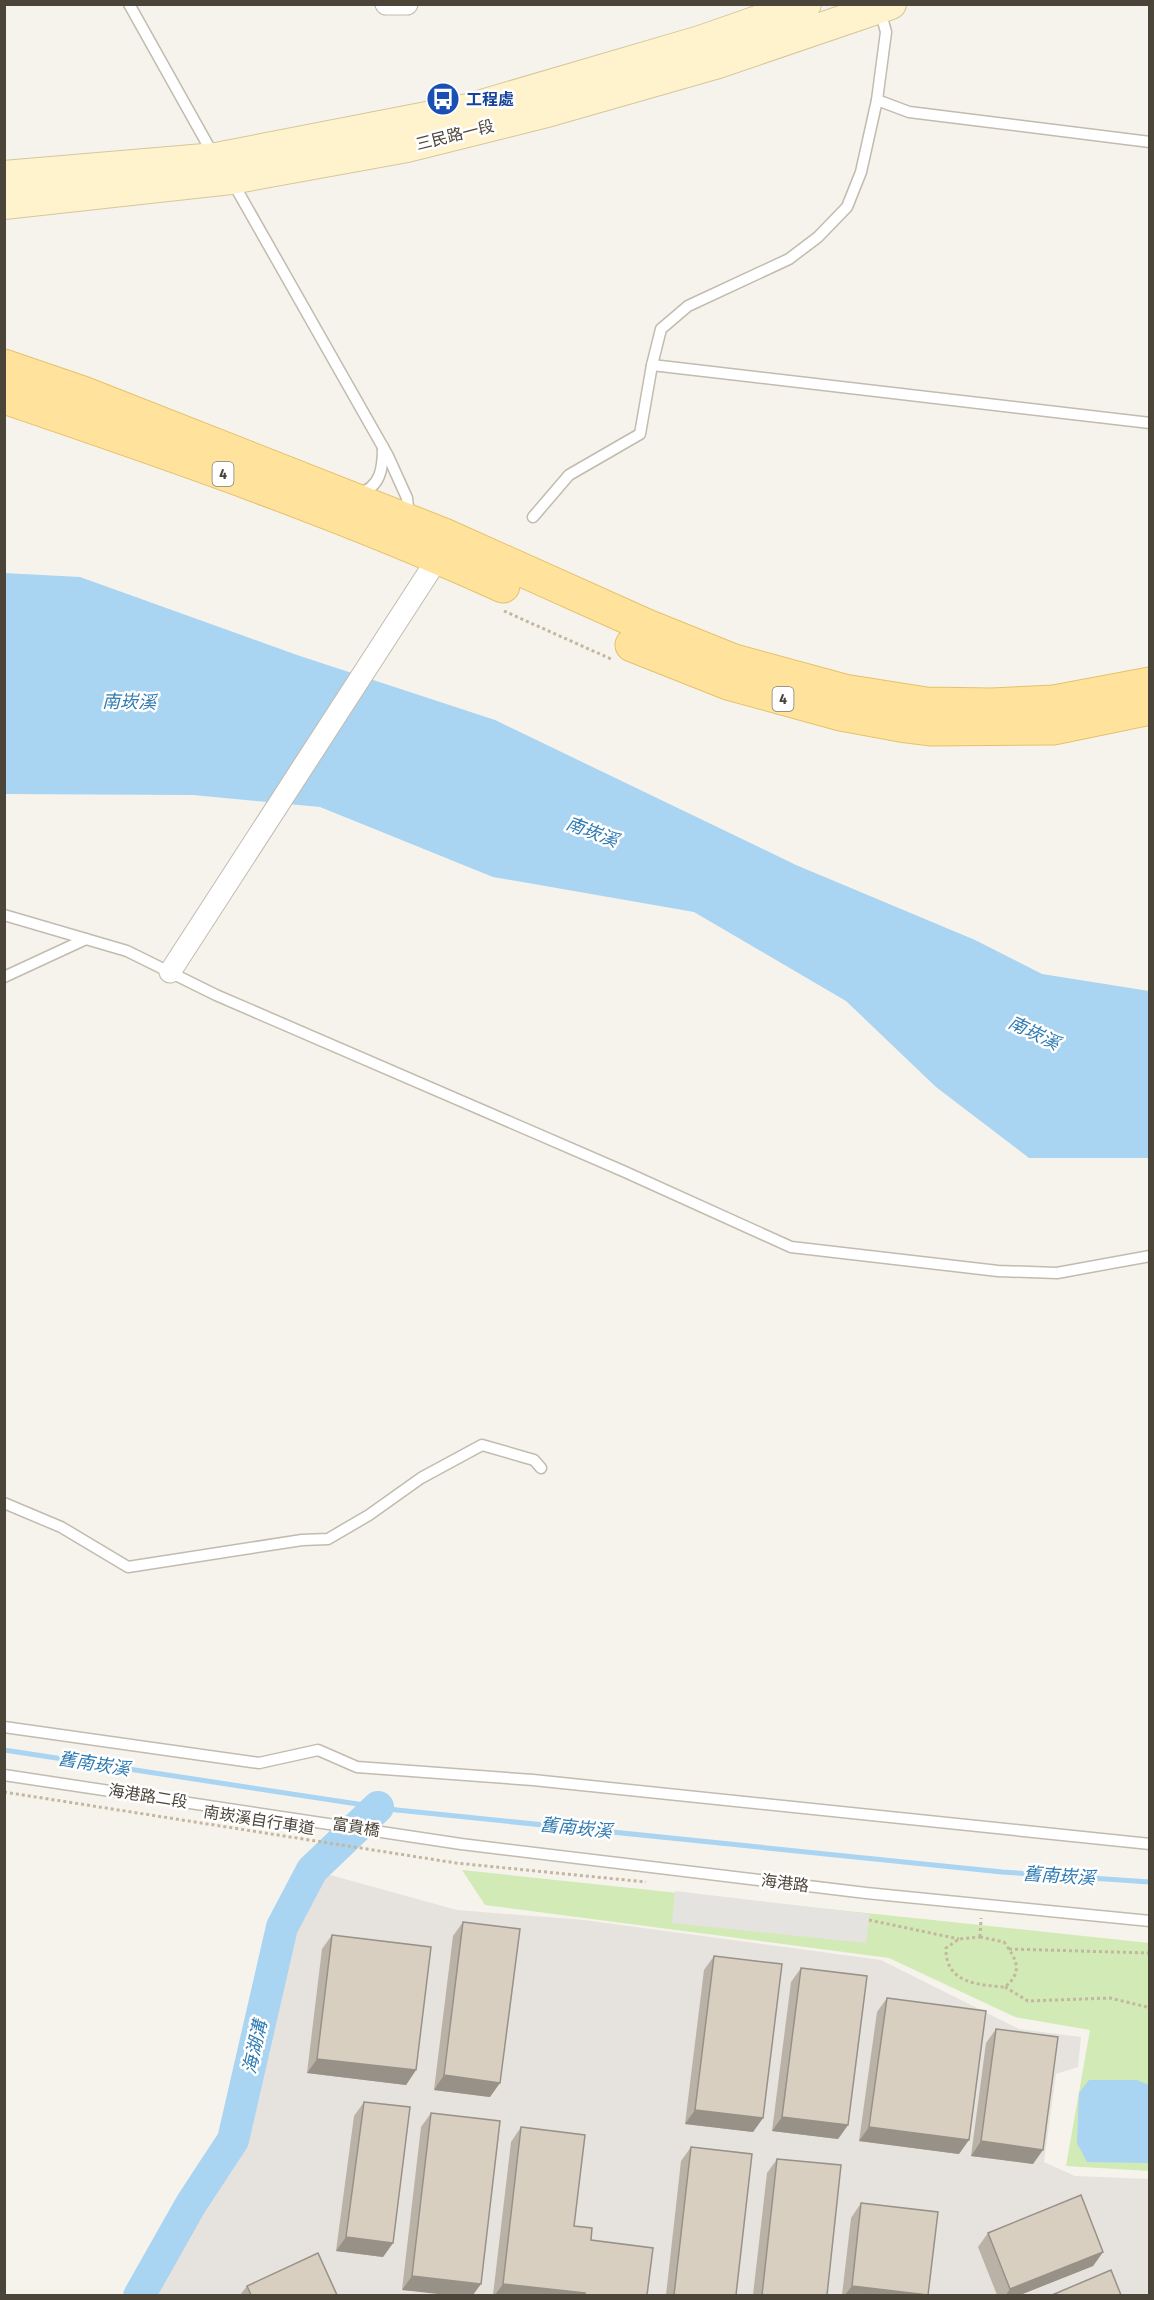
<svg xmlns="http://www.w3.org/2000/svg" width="1154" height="2300" font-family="'Fira Sans Condensed','Noto Sans TC',sans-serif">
<rect width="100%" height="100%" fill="#f6f3ec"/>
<!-- industrial -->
<path fill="#e6e2dd" d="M312,1870L457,1910L584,1920L881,1960L1019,2029L1081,2037L1078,2067L1056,2074L1044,2162L1075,2176L1149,2179V2295L139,2296L191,2204L233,2140L282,1927Z"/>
<!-- green -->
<path fill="#d2eab5" d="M462,1870L1149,1943V2171L1066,2166L1090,2030L1015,2017L889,1958L485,1905Z"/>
<!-- parking -->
<path fill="#e5e3e0" d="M675,1891L870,1914L866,1943L672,1923Z"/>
<!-- water -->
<g fill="#a9d4f2">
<path d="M4,573L80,577L297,655L495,720L796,865L975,940L1042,974L1149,991V1158H1029L936,1087L846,1001L694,912L493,877L320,807L193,795L5,794Z"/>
<path d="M1089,2080H1137L1149,2085V2163L1087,2162L1077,2143L1079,2093Z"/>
</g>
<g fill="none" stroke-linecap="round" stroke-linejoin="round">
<!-- stream -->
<path stroke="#a9d4f2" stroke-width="5" d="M4,1750L397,1810L1002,1872L1150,1882"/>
<!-- river -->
<path stroke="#a9d4f2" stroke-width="32" d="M139,2296L191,2204L233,2140L282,1927L312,1870L378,1807"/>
<defs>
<g id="lane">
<path d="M129,4L214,156"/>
<path d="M877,100L909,112L1150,142"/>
<path d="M232,181L388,456L407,498L409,516"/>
<path d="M652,365L1150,423"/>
<path d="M357,494C381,488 383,468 383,447"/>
<path d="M533,517L569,475L640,434L652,365L661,329L688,306L789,259L818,237L847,207L861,172L877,100L886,32L880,10"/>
<path d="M4,915L127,951L216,995L623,1171L791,1247L998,1271L1057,1273L1150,1256"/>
<path d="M4,977L86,939"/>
<path d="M4,1503L61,1527L128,1567L302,1540L328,1539L369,1515L421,1478L482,1445L534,1460L541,1468"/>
<path d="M4,1727L259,1763L318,1750L357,1767L533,1780L1150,1844"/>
<path d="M4,1775L461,1844L866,1893L1150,1921"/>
</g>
<g id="street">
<path d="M386,4H407"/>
<path d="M170,972L438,558"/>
</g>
<g id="secondary">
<path d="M4,176L216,158L468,109L700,41L806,4"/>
<path d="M4,204L231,179L407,147L543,113L718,63L891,4"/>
</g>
<g id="primary">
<path d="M4,366L83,393L444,535L647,626L734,661L844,691L926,704L991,705L1054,702L1150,684"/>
<path d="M4,397C172,454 342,513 503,586"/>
<path d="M632,645L728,683L841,714L906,726L930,729L1053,728L1150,708"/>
</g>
</defs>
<!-- lane casing -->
<use href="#lane" stroke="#c2bbae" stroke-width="13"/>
<!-- street casing -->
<use href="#street" stroke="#c2bbae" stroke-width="23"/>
<!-- secondary casing -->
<use href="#secondary" stroke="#d6c79b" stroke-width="32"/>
<!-- primary casing -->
<use href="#primary" stroke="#e6c16a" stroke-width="35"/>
<!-- path -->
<g stroke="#c4b79f" stroke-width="3" stroke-dasharray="3 3" stroke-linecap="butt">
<path d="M504,611L611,659"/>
<path d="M4,1792L456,1863L646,1882"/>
<path d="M869,1920L959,1939"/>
<path d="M980,1937L1004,1942C1016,1959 1024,1971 1005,1987C978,1985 945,1983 946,1948L959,1939Z"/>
<path d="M980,1937L981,1918"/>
<path d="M1009,1949L1150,1953"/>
<path d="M1005,1987L1028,2001L1110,1998L1147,2007L1150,2010"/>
</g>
<!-- lane -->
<use href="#lane" stroke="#fff" stroke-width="10"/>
<!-- street -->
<use href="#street" stroke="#fff" stroke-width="21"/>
<!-- secondary -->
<use href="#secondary" stroke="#fff3cd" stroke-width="30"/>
<!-- primary -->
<use href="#primary" stroke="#ffe39c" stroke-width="33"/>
</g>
<!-- wall -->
<g fill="#bab2a6">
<path d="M463,1922L490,2097L434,2090L453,1936Z"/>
<path d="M332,1935L416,2070L406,2085L307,2073L322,1949Z"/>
<path d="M714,1956L763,2118L753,2132L685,2124L704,1970Z"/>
<path d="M801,1968L848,2125L838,2139L772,2131L791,1982Z"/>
<path d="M887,1998L959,2154L859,2141L877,2012Z"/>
<path d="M996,2029L1033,2164L971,2156L986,2043Z"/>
<path d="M364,2102L393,2243L383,2257L336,2251L354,2116Z"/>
<path d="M431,2113L473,2295L402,2290L421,2127Z"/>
<path d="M521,2127L574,2226L591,2240L647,2295H493L511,2142Z"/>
<path d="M691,2147L736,2295H666L681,2161Z"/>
<path d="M777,2159L827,2295H753L767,2173Z"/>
<path d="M861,2203L928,2295H842L851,2218Z"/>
<path d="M988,2233L1103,2252L1093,2266L1020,2295H997L978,2247Z"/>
<path d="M247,2286L337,2295H240Z"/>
</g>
<!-- shaded-wall -->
<g fill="#979187">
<path d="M317,2059L416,2070L406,2085L307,2073Z"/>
<path d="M444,2075L500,2083L490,2097L434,2090Z"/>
<path d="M695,2110L763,2118L753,2132L685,2124Z"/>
<path d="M782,2117L848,2125L838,2139L772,2131Z"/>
<path d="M869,2127L969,2140L959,2154L859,2141Z"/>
<path d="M981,2141L1043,2150L1033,2164L971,2156Z"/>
<path d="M346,2237L393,2243L383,2257L336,2251Z"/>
<path d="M1103,2252L1093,2266L1020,2295H1006L1010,2289Z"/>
<path d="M412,2276L481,2284L473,2295H447L402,2290Z"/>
<path d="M503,2284L585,2293L583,2295H495Z"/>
<path d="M852,2286L928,2295H845Z"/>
</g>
<!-- building -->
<g fill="#d8cfc1" stroke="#979187" stroke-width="1.5">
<path d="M463,1922L520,1929L500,2083L444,2075Z"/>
<path d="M332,1935L431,1947L416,2070L317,2059Z"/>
<path d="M714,1956L782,1964L763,2118L695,2110Z"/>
<path d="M801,1968L867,1976L848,2125L782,2117Z"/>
<path d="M887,1998L986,2011L969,2140L869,2127Z"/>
<path d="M996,2029L1058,2037L1043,2150L981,2141Z"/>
<path d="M364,2102L410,2107L393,2243L346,2237Z"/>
<path d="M431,2113L500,2121L481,2284L412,2276Z"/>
<path d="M521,2127L585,2135L574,2226L592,2228L591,2240L653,2248L647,2295H585V2293L503,2284Z"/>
<path d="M691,2147L752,2154L736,2295H674Z"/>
<path d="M777,2159L841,2165L827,2295H762Z"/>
<path d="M1081,2195L1103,2252L1010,2289L988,2233Z"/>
<path d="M861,2203L938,2212L928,2295L852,2286Z"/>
<path d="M318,2253L337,2295H251L247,2286Z"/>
<path d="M1111,2270L1121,2295H1052Z"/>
</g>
<!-- icons -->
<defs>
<symbol id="bus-disc" viewBox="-11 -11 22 22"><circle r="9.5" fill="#1a4fb4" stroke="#fff"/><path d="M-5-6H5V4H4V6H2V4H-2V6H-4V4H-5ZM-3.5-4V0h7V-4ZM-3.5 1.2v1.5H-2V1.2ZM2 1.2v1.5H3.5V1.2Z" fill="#fff"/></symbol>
</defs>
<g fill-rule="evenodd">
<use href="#bus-disc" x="424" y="80" width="38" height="38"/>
</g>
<g text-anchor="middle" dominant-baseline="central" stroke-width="5" stroke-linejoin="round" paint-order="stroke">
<!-- shield labels -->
<g fill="#fff" stroke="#817c74" stroke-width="1.5">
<rect x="212.5" y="462" width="21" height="24" rx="4.5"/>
<rect x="772.5" y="687" width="21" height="24" rx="4.5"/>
</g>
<g font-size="15" font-weight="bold" fill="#4b4439">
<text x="223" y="474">4</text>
<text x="783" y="699">4</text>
</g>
<!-- transit labels -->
<g font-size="16" font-weight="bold" fill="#164399" stroke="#fff" text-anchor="start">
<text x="466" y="99">工程處</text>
</g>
<!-- street labels -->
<g font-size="16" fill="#4b4439" stroke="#fff">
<text transform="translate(455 135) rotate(-14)">三民路一段</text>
<text transform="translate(148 1796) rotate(9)">海港路二段</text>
<text transform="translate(259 1820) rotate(9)">南崁溪自行車道</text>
<text transform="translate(356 1827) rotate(9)">富貴橋</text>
<text transform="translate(785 1883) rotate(7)">海港路</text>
</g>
<!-- water labels -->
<g font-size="18" font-style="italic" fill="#2e7ab2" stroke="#fff">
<text transform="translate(129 702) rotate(1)">南崁溪</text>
<text transform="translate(592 832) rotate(21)">南崁溪</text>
<text transform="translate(1034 1033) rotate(26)">南崁溪</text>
<text transform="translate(94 1764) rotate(9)">舊南崁溪</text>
<text transform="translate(576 1828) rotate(6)">舊南崁溪</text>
<text transform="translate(1059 1876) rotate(4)">舊南崁溪</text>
<text transform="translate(255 2047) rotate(-77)">海湖溝</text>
</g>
</g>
<!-- border -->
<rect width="1154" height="2300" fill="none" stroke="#4b4439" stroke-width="12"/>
</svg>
